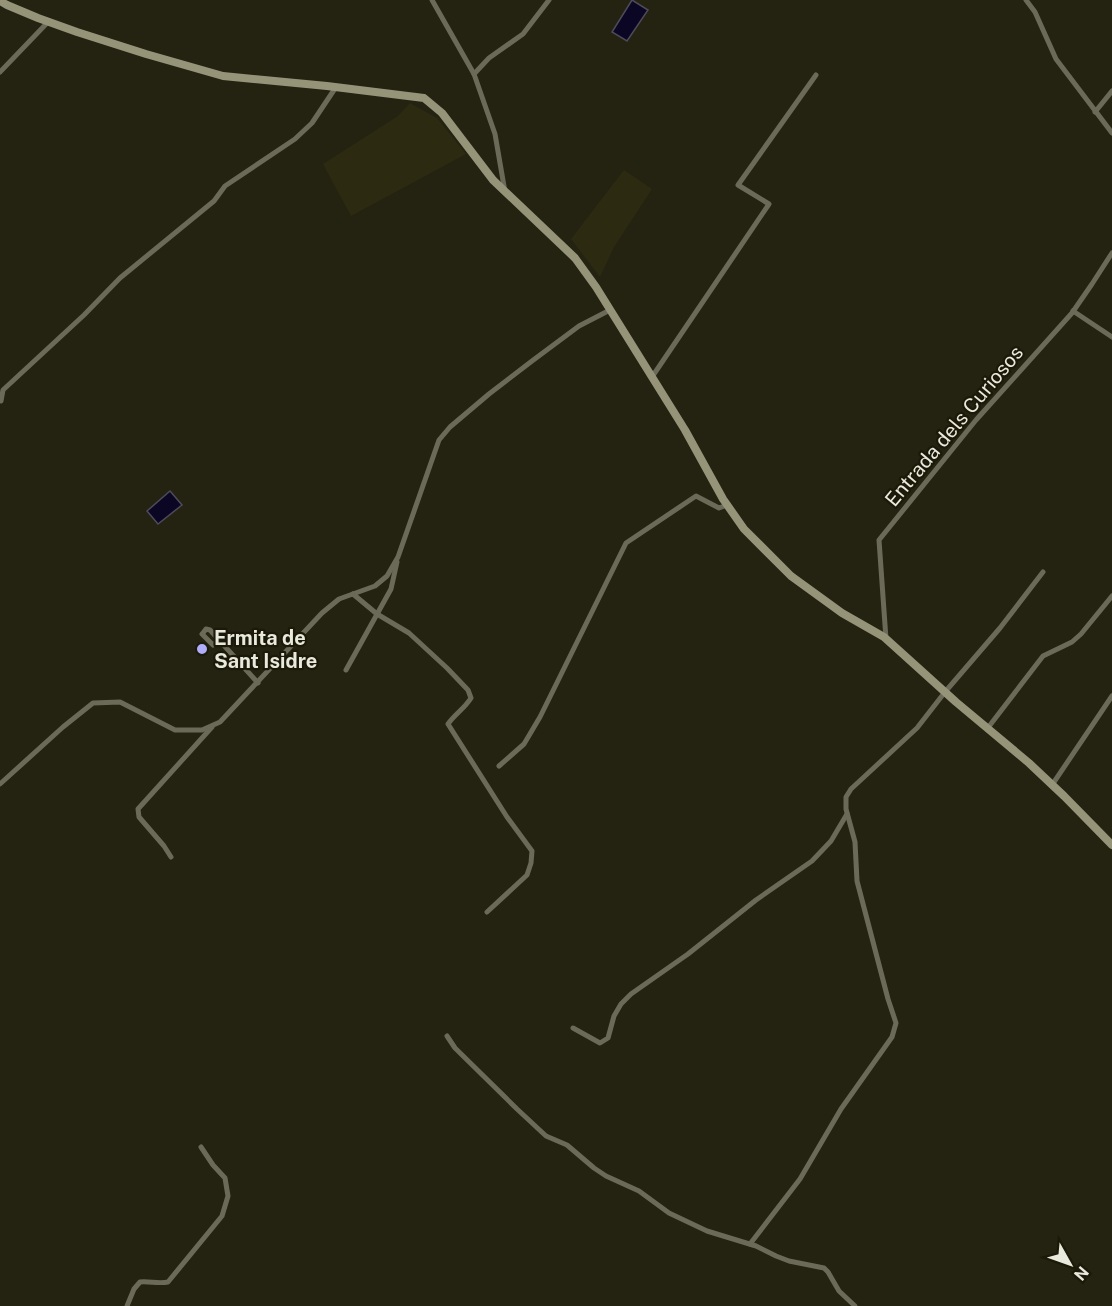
<svg xmlns="http://www.w3.org/2000/svg" width="1112" height="1306" font-family="'Public Sans',sans-serif">
<rect width="100%" height="100%" fill="#242211"/>
<!-- built -->
<g fill="#2d2a12">
<path d="M410,103L437,118L466,154L351,216L323,164L398,116Z"/>
<path d="M624,170L652,189L614,247L600,277L571,239Z"/>
</g>
<!-- water -->
<g fill="#0b0623" stroke="#4e4a5b" stroke-width="1.5">
<path d="M632,0L648,10L627,41L612,32Z"/>
<path d="M170,491L182,505L158,524L147,511Z"/>
</g>
<g fill="none" stroke-linecap="round" stroke-linejoin="round">
<!-- street -->
<g stroke="#6b6a59" stroke-width="5">
<path d="M432,0L474,74L495,134L505,192"/>
<path d="M1026,0L1035,12L1056,59L1112,133"/>
<path d="M0,72L48,22"/>
<path d="M474,74L489,58L523,34L549,0"/>
<path d="M1095,112L1112,91"/>
<path d="M1073,311L1112,337"/>
<path d="M652,377L769,204L738,185L816,75"/>
<path d="M1,401L3,390L84,315L120,278L214,201L225,186L295,139L312,123L336,87"/>
<path d="M353,594L377,614L409,633L447,668L468,690L471,698C465,708 455,714 448,724L507,817L532,851L531,863L527,875L487,912"/>
<path d="M886,639L879,540L976,420L1072,313L1092,284L1112,253"/>
<path d="M218,640L213,645L202,634L203,633L206,629L210,630L258,683"/>
<path d="M346,670L391,589L397,562"/>
<path d="M987,729L1043,656L1072,642L1081,634L1112,596"/>
<path d="M499,766L524,744L540,717L626,543L696,496L719,508L727,505"/>
<path d="M0,784L63,727L93,703L120,702L175,730H202L220,722L322,613L339,599L375,586L387,576L398,557L439,440L450,427L489,394L532,361L579,326L610,310"/>
<path d="M1052,785L1112,696"/>
<path d="M171,857L164,846L139,817L138,809L212,727"/>
<path d="M573,1028L600,1043L608,1038L614,1016L621,1004L631,994L688,954L756,900L812,861L831,841L847,814"/>
<path d="M447,1036L455,1048L517,1109L546,1136L567,1145L594,1168L606,1176L639,1191L669,1213L707,1231L756,1246L776,1256L789,1261L824,1268L828,1272L839,1291L855,1306"/>
<path d="M750,1244L800,1179L841,1109L892,1037L896,1023L888,999L857,881L855,842L846,809V797L851,789L917,728L945,692L1000,628L1043,572"/>
<path d="M127,1306L134,1289L140,1282C149,1281 159,1284 168,1282L222,1216L228,1196L225,1178L213,1165L201,1147"/>
</g>
<!-- secondary -->
<path stroke="#959378" stroke-width="8" d="M0,1L7,5L38,18L77,32L146,54L223,76L327,86L424,98L442,113L493,180L575,258L596,287L685,430L723,499L744,529L791,576L842,613L884,637L956,702L1029,763L1064,796L1112,845"/>
</g>
<!-- markers -->
<circle fill="#b0aefa" stroke="#1b1908" stroke-width="2" cx="202" cy="649" r="6"/>
<g text-anchor="middle" dominant-baseline="central" stroke-width="4.5" stroke-linejoin="round" paint-order="stroke">
<!-- street labels -->
<g font-size="20" fill="#e9e9dd" stroke="#1b1908">
<text transform="translate(954 426) rotate(-50)">Entrada dels Curiosos</text>
</g>
<!-- poi labels -->
<g font-size="20" font-weight="bold" fill="#e9e9dd" stroke="#1b1908" text-anchor="start">
<text x="214" y="638">Ermita de<tspan x="214" dy="23">Sant Isidre</tspan></text>
</g>
</g>
<!-- north arrow -->
<g transform="translate(1070 1264) rotate(130)" stroke="#1b1908" stroke-width="4.5" paint-order="stroke">
<path d="M0-4.5L10 22L0 15L-10 22Z" fill="#e9e9dd"/>
<text y="-9" font-size="16" font-weight="bold" text-anchor="middle" fill="#e9e9dd">N</text>
</g>
</svg>
